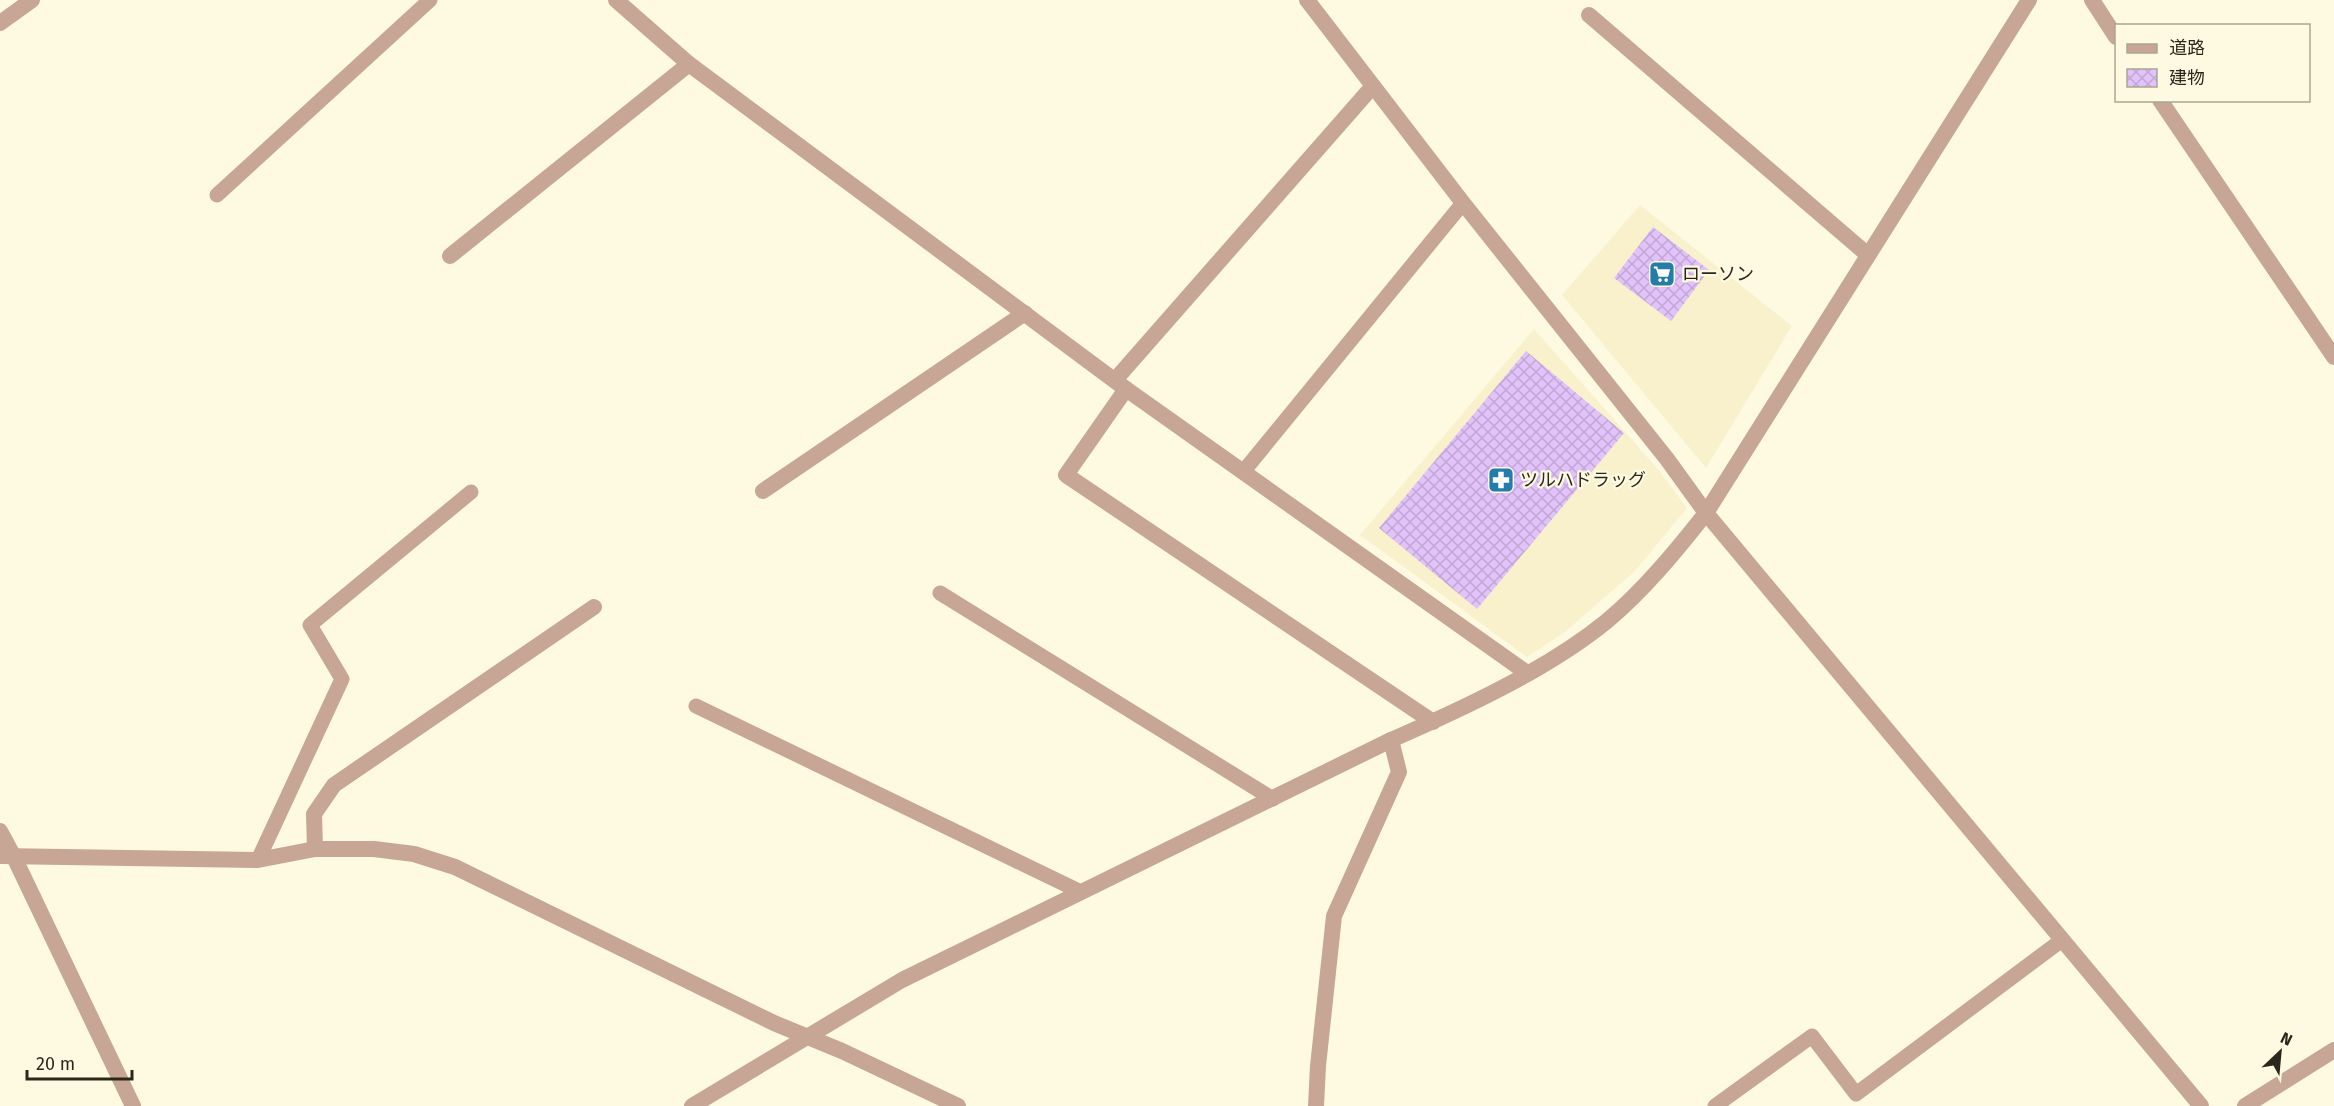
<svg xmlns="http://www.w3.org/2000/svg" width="2334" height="1106" font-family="'Fira Sans','Noto Sans JP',sans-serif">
<defs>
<pattern id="building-cross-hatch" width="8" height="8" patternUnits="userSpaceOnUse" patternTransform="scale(1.5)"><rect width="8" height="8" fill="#e1c2f9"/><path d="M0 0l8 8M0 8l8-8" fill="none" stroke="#c1a7d5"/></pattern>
</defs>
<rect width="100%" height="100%" fill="#fefae2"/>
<!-- built -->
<g fill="#f8f1cc">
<path d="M1640,205L1792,326L1706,468L1562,295Z"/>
<path d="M1534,329L1657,468L1687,508L1635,571L1565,632L1527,657L1360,535Z"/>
</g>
<!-- building -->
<g fill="url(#building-cross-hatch)">
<path d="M1653,227L1709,270L1671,321L1614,278Z"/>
<path d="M1526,351L1624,433L1477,609L1379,528Z"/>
</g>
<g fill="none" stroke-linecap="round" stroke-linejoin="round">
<!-- service -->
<g stroke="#c8a695" stroke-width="15">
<path d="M217,195L430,0"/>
<path d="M1243,472L1463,203"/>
<path d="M940,593L1273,799"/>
<path d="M696,706L1081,892"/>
<path d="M258,860L342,679L310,625L471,492"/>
<path d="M1715,1106L1812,1036L1856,1094L2062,940"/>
</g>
<!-- minor -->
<g stroke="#c8a695" stroke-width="16">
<path d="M616,0L689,64L1126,389L1066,475L1433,722"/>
<path d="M2092,0L2116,37"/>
<path d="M1589,15L1868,255"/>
<path d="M0,23L32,0"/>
<path d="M2160,100L2334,357"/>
<path d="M450,256L689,64"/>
<path d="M1115,380L1373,86"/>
<path d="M1126,389L1527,673"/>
<path d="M763,491L1025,313"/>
<path d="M315,849L314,814L334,785L594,607"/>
<path d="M0,856L258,860L315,849H374L414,854L455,867L774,1023L842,1051L958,1106"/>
<path d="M1316,1106L1318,1066L1334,916L1399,772L1391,740"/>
<path d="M2245,1106L2334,1050"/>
</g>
<!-- tertiary -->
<g stroke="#c8a695" stroke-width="16">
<path d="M1307,0L1463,203L1667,459L1706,513L2201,1106"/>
<path d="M0,831L14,857L133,1106"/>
<path d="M692,1106L902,980L1391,740C1462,709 1547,670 1607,621C1644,590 1676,551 1706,513L2029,0"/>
</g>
</g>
<!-- icons -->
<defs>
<symbol id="supermarket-square" viewBox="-11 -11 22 22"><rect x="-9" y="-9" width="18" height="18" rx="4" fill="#247cab" stroke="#fefae2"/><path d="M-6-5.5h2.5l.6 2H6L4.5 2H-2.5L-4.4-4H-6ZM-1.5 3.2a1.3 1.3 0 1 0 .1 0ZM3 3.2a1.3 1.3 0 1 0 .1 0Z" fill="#fff"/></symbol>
<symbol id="pharmacy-square" viewBox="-11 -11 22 22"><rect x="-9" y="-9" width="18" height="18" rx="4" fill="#247cab" stroke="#fefae2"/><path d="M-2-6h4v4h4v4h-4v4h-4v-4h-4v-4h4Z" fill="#fff"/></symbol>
</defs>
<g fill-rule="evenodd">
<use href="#supermarket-square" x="1647" y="259" width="30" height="30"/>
<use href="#pharmacy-square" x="1486" y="465" width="30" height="30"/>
</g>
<g text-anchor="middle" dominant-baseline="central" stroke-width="4.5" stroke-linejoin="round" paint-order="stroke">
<!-- poi labels -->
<g font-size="18" fill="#2a281d" stroke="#fefae2" text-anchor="start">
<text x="1682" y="274">ローソン</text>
<text x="1520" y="480">ツルハドラッグ</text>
</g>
</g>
<!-- legend -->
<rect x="2115" y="24" width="195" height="78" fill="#fefae2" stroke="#a9a693" stroke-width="1.5"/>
<rect x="2127" y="44" width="30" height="9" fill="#c8a695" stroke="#a9a693" stroke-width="1.5"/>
<text x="2169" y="54" font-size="18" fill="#2a281d">道路</text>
<rect x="2127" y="69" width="30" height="18" fill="url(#building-cross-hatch)" stroke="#a9a693" stroke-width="1.5"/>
<text x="2169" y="84" font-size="18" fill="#2a281d">建物</text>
<!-- north arrow -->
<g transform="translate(2280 1052) rotate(26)" stroke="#fefae2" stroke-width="4.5" paint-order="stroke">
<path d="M0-4.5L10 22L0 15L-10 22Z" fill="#2a281d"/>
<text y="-9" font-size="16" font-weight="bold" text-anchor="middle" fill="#2a281d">N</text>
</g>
<!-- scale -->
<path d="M27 1070v9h105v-9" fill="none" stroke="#2a281d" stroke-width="3"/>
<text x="36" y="1070" font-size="18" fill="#2a281d" stroke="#fefae2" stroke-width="4.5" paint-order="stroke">20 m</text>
</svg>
